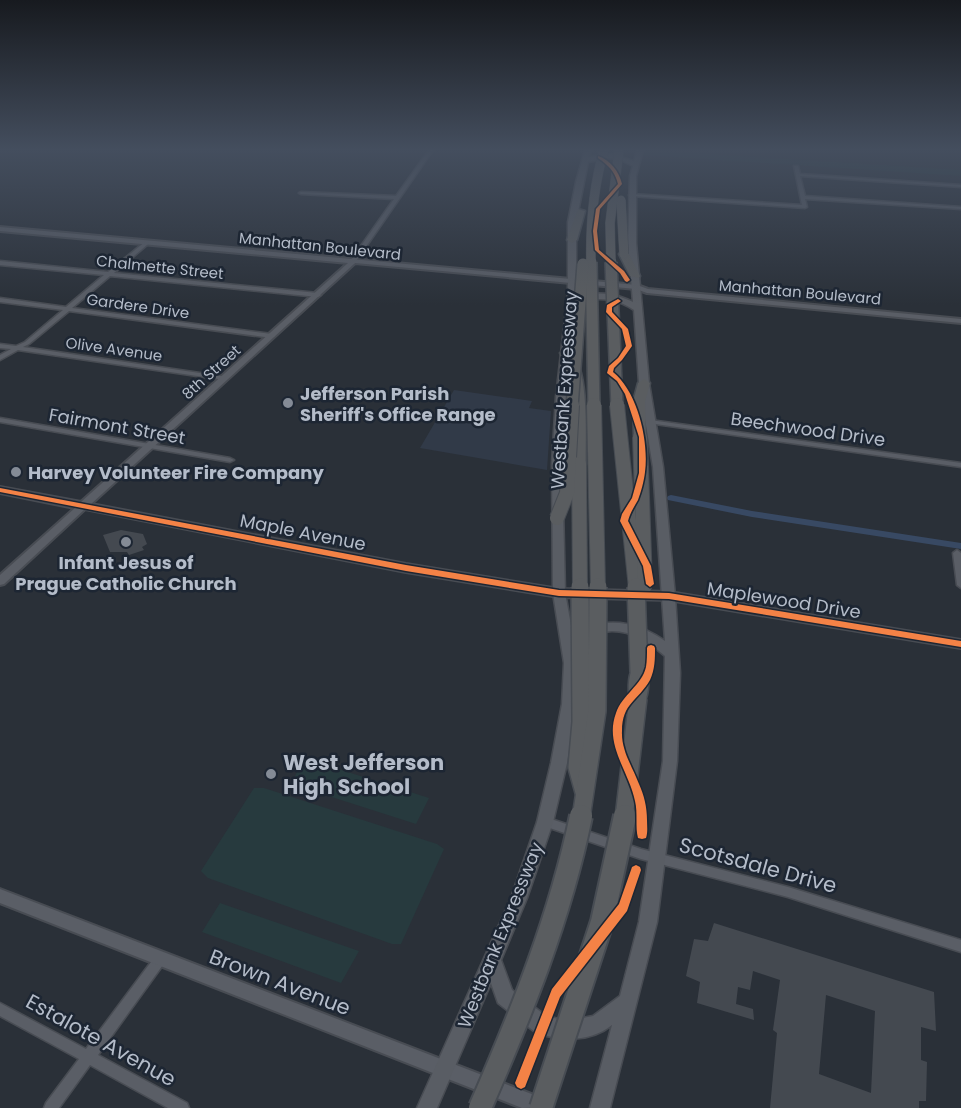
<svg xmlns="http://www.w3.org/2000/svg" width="961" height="1108" font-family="Poppins,sans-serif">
<rect width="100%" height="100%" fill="#2a3038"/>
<!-- airport -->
<path fill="#313a48" d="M454,390L532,401L529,408L551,411L547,470L420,448Z"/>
<!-- green -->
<g fill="#273a3e">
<path d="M644,150L961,170V176L644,155Z"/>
<path d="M304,758L429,798L416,824L291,784Z"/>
<path d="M254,788H264L437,844L444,849L401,944H392L208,878L201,871Z"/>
<path d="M220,903L359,951L341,983L202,932Z"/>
</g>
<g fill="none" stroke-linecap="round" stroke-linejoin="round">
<!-- canal -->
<path fill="#384963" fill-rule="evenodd" d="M671,495L752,511L961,543V549L752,517L668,500L667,498L668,496Z"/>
</g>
<!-- building -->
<g fill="#444950" fill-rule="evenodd">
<path d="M121,530L143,534L147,544L142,547L144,550L129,555L127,552H110L103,535Z"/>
<path d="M714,923L934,992L936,1031L921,1027V1060L927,1062L926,1101H919V1108H770L777,1033L773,1030L780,980L753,971L750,990L738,987L736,1004L753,1009L754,1020L697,1003L700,982L686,976L694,939L708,941ZM826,995L875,1011L871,1093L819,1074Z"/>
</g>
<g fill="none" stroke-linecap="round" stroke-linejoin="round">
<defs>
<g id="minor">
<path d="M429,150H433L354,264H350L349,263L394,199L301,194L299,193L301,192L396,196Z"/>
<path d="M794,166H798L800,174L961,185V187L800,176L805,196L961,207V209L805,199L807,207L805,208L631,196L629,195L631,194L802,205Z"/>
<path d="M146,241L149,243L148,244L114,273L318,293L321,295L318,297L110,276L72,308L272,334L275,336L272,338L69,311L29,344L23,347L227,377L228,378L225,380L18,350L0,360V355L11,349L0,348V344L16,346L25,342L63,310L0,302V298L66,307L104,275L0,265V261L108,272Z"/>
<path d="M0,418L230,458L234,460L230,462L0,422Z"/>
<path d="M650,420L961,463V467L648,423L647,422Z"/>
<path d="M957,550L961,553V588L957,585L953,553Z"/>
<path d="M545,817L641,849L788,887L961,940V952L788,897L641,859L541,825L540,822L541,819Z"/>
<path d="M161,952L165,954L167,958L165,962L98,1055L187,1103L189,1108H168L90,1065L59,1108H44L46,1103L79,1059L0,1016V1003L86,1049L157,954Z"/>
</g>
<g id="tertiary">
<path d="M0,227L637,285L648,289L961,319V323L647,293L636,289L355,263L91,504L406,564L559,589L669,592L961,640V648L669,600L559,597L406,572L85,509L4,584L0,585V575L75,508L0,493V487L81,502L348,263L0,231Z"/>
<path d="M0,889L542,1098L548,1101L551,1107L522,1108L0,903Z"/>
</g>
<path id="secondary" d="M585,150H591L589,157L610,154L634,161L637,150H643L636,176V243L649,383L663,467L675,596L680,673L677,761L657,922L610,1108H590L612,1025C591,1042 560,1042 535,1032L498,1003L491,983L437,1108H417L511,898L537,822L551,763L562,704L564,663L553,593L552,464L556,397L568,293V222L576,182ZM610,158L621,160L633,166L630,176L628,243L633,302C617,294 594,289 578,299L582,301C602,297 617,299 634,310L639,383L653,467L665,641C640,624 616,618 587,627L585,630L587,633C595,636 603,631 612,631C633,631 650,643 665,656L663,761L639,922L620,996L593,1016L567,1021L546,1016L512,990L501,960L527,898L553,822L567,763L576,704L578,663L565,593L562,464L566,397L576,293V222L588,162Z"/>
<g id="motorway">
<path d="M578,209L585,211L577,240L572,243L567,240Z"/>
<path d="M621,252L629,254L640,276L639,278L630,276L619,254Z"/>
<path d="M566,350C591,358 585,441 586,464L579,468L572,464L573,383L560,353Z"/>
<path d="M644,379L650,383L645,402L646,437L640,441L634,437L633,402L638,383Z"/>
<path d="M639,666L645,667C650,676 649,694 644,703L638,705L632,703C627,694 628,676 633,667Z"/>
</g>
</defs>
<!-- minor casing -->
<use href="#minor" stroke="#484c53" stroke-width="3"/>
<!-- tertiary casing -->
<use href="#tertiary" stroke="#484c53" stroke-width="4"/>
<!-- secondary casing -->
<use href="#secondary" stroke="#484c53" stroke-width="3"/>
<!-- motorway casing -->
<use href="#motorway" stroke="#474c53" stroke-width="3"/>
<!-- minor -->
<use href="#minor" fill="#5a5e66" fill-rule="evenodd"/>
<!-- tertiary -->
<use href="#tertiary" fill="#5a5e66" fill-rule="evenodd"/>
<!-- secondary -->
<use href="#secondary" fill="#595d64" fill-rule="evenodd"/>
<!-- motorway -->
<use href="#motorway" fill="#5a5d60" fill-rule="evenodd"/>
<defs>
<g id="motorway-bridge-far4">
<path d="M621,200L624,254"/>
<path d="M591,264C590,224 593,188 604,150"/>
<path d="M611,264L610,223L619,150"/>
</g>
<g id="motorway-bridge-far3">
<path d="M591,262L594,407"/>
<path d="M611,262L617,407"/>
<path d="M572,407L583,264"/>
</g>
<g id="motorway-bridge-far2">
<path d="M594,405L598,588"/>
<path d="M617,405L636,588"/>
<path d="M640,437L645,586"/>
<path d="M579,464L580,588"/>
<path d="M557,518L567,493L572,405"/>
</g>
<g id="motorway-bridge-far1">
<path d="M580,587L581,722L577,767L584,792"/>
<path d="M636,587L639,672"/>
<path d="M581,818L597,711L598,587"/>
<path d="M624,818L638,698"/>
</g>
<g id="motorway-bridge">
<path d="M480,1108C521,1014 560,918 581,816"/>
<path d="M541,1108L602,922L625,816"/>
</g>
</defs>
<!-- motorway-bridge-far4 casing -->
<use href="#motorway-bridge-far4" stroke="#474c53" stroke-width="10" stroke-linecap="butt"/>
<!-- motorway-bridge-far3 casing -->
<use href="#motorway-bridge-far3" stroke="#474c53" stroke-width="14" stroke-linecap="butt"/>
<!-- motorway-bridge-far2 casing -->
<use href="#motorway-bridge-far2" stroke="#474c53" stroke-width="16" stroke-linecap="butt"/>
<!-- motorway-bridge-far1 casing -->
<use href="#motorway-bridge-far1" stroke="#474c53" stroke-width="20" stroke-linecap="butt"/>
<!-- motorway-bridge casing -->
<use href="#motorway-bridge" stroke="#474c53" stroke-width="26" stroke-linecap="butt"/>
<!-- motorway-bridge-far4 -->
<use href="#motorway-bridge-far4" stroke="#5a5d60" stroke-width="9"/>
<!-- motorway-bridge-far3 -->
<use href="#motorway-bridge-far3" stroke="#5a5d60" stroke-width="11"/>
<!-- motorway-bridge-far2 -->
<use href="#motorway-bridge-far2" stroke="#5a5d60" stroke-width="14"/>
<!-- motorway-bridge-far1 -->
<use href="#motorway-bridge-far1" stroke="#5a5d60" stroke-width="17"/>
<!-- motorway-bridge -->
<use href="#motorway-bridge" stroke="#5a5d60" stroke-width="22"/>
<defs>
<g id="cycleway">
<path d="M598,156C610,160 619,171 622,184L600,209L597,231L599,250L624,271L630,280L627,282L625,281L620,273L595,250L593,231L596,209L618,184C615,171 608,165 598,158Z"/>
<path d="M618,299L621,301L612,307V312L628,329L632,346L622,360L614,368L613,372C638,392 649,442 645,472C644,481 641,492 638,500C634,507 630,513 628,521L651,566L654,584L650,587L646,584L643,566L620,521L622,514L632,498L639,473V437L625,394L617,381L607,373L609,366L618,358L626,346L622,329L606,312L607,305Z"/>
<path d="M0,488L406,565L559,590L669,593L961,641V647L669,599L559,596L406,571L0,492Z"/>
<path d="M651,645L654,646L655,648C655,659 655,669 650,680C638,701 622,703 622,731C621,750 632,766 639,784C644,795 647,807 647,820C647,826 648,832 646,838L642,839L638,838C635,827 638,813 635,801C629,771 604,745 616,713C622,695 642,685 646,667C647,661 647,654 647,648L648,646Z"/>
<path d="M636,865L640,867L641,870L627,911L560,997L525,1087L521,1089L517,1087L515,1083L552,989L619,904L631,870L632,867Z"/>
</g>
</defs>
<!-- cycleway casing -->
<use href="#cycleway" stroke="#1d2633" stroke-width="3"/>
<!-- cycleway -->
<use href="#cycleway" fill="#f48246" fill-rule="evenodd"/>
</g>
<!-- sky -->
<linearGradient id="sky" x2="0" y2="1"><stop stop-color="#171a1f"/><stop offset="0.49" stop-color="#444e5e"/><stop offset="1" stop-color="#444e5e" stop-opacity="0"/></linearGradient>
<rect width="961" height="305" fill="url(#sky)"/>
<!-- markers -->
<g fill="#848b96" stroke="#1d2633" stroke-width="2">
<circle cx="288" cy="403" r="6"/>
<circle cx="16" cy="472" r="6"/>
<circle cx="126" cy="542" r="6"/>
<circle cx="271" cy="774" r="6"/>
</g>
<g text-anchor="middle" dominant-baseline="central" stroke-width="5" stroke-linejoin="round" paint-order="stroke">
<!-- far-street labels -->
<g font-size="15" fill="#b4bcc9" stroke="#1d2633">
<text transform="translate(320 246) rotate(6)">Manhattan Boulevard</text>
<text transform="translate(160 267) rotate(6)">Chalmette Street</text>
<text transform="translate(800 292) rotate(5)">Manhattan Boulevard</text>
<text transform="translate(138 306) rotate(8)">Gardere Drive</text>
<text transform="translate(114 349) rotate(8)">Olive Avenue</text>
<text transform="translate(211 372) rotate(-42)">8th Street</text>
</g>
<!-- street labels -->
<g font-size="18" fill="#b4bcc9" stroke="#1d2633">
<text transform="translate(564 390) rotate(-86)">Westbank Expressway</text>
<text transform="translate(117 426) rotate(10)">Fairmont Street</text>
<text transform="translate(808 429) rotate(8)">Beechwood Drive</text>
<text transform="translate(303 532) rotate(11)">Maple Avenue</text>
<text transform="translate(784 600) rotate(9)">Maplewood Drive</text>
<text transform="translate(500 935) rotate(-68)">Westbank Expressway</text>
</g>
<!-- poi labels -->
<g font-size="18" font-weight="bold" fill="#b4bcc9" stroke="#1d2633" text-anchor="start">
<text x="300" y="393">Jefferson Parish<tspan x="300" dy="21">Sheriff's Office Range</tspan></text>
<text x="28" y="472">Harvey Volunteer Fire Company</text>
<text x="126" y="562" text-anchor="middle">Infant Jesus of<tspan x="126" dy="21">Prague Catholic Church</tspan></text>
</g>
<!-- near-poi labels -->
<g font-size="21" font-weight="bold" fill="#b4bcc9" stroke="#1d2633" text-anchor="start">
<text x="283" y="762">West Jefferson<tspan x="283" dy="24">High School</tspan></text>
</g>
<!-- near-street labels -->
<g font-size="21" fill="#b4bcc9" stroke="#1d2633">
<text transform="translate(758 865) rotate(15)">Scotsdale Drive</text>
<text transform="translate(280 982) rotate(21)">Brown Avenue</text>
<text transform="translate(101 1040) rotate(29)">Estalote Avenue</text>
</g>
</g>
</svg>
